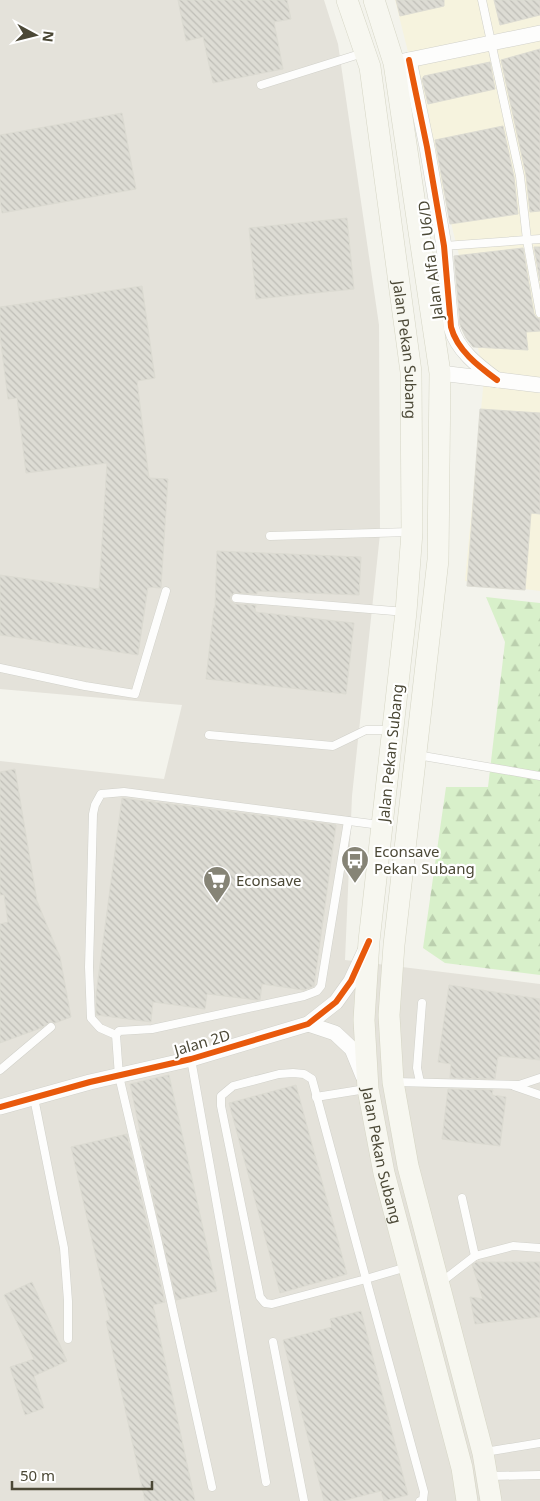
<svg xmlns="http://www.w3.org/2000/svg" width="540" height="1501" font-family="'Noto Sans',sans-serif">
<defs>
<pattern id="forest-firs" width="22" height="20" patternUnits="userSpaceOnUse" patternTransform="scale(1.25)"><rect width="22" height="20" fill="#d8f0ca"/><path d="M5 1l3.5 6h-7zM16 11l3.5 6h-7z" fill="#bbcfae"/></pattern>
<pattern id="building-back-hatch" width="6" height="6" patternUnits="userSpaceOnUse" patternTransform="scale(1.25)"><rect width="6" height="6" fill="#dddcd4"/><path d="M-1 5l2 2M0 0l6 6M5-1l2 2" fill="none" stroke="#bfbeb7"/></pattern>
</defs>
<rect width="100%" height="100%" fill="#f3f3ec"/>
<!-- commercial -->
<path fill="#f6f3de" d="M395,0H540V591L465,581L484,378L463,271Z"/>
<!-- industrial -->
<path fill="#e4e2da" d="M0,0H324L338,44L379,325L380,534L352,796L345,960L540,984V1501H0V761L164,779L182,705L0,689Z"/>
<!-- forest -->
<path fill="url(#forest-firs)" d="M486,597L540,603V975L445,963L423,948L446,787H488L505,642Z"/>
<!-- building -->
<g fill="url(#building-back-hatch)" stroke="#dcdbd2">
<path d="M178,0H287L291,19L274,22L283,69L213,83L203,37L186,41Z"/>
<path d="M396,0H444V6L400,16Z"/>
<path d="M494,0H540V15L500,25Z"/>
<path d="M540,49V211L530,212L526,175L501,60Z"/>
<path d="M490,62L495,89L428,104L422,79L424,76Z"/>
<path d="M122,113L136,189L2,213L0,200V135Z"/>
<path d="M503,126L514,177L518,214L450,224L435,140Z"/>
<path d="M347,218L354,289L256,299L249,228Z"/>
<path d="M534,247H540V281Z"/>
<path d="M523,248L534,314L536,317L540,319V331L526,332L528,350L473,347L466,338L460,325L454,256Z"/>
<path d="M142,286L155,378L137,381L149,478L168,479L161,588L148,587L138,655L0,635V575L99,589L107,463L26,473L17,398L8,399L0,336V307Z"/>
<path d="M480,409L540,413V514L531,513L525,590L467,586Z"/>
<path d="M217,551L361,557L359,595L257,591V594L234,593L230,597L231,601L235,604L256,605L255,612L354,623L346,694L206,679L214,608H215Z"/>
<path d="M15,769L37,901L60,957L71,1017L55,1023L50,1022L41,1028L0,1043V924L8,922L4,895H0V772Z"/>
<path d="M122,798L336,825L314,986L304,990L262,984L260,1000H257L207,994L205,1009L153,1002L151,1022L96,1015V995Z"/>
<path d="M449,985L540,999V1060L498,1056L495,1079L450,1078L451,1064L438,1062Z"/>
<path d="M169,1075L217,1291L176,1300L138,1131H140L130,1084Z"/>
<path d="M296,1085L347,1274L280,1293L229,1103Z"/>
<path d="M448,1089L493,1090L492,1095L506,1097L500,1146L442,1139Z"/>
<path d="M127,1134L165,1302L153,1305L195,1501H145L106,1321L110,1320L71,1147Z"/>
<path d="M476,1262H540V1317L475,1324L470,1297L483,1299L472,1265Z"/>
<path d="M32,1282L67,1361L34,1376L44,1408L25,1415L10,1367L34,1359L4,1295Z"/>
<path d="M361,1311L408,1495L384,1501L381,1491L342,1501H324L283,1340L332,1327L330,1319Z"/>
</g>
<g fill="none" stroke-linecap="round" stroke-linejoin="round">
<defs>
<g id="lane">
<path d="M482,0L520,176L527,240L540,313"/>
<path d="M261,85L363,53"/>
<path d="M444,246L540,239"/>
<path d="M270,536L410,532"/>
<path d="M236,598L406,612"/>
<path d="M0,668L85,686L135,694L166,591"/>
<path d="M209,735L333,746L366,730H391"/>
<path d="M417,755L540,776"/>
<path d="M116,1035L100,1028L91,1018L89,967L93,814L95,805L101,794L124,792L380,825"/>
<path d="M191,1059L266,1482"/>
<path d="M0,1070L51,1027"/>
<path d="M293,1073L304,1074L312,1079L366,1279L272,1304L265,1303L260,1297L221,1106V1096L233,1086L279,1074Z"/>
<path d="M395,1082L519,1085L540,1078"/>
<path d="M420,1082L417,1068L422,1003"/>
<path d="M514,1086L540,1095"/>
<path d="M316,1097L366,1089"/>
<path d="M34,1098L64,1248L68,1301V1339"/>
<path d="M462,1198L475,1256"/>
<path d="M407,1267L366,1279L424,1492L423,1500L420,1501"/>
<path d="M440,1283L475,1256L513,1246L540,1248"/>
<path d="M273,1342L304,1501"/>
<path d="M485,1452L540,1443"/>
<path d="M490,1476L540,1475"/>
<path d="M212,1487L157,1238L119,1076L116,1035L119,1031L152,1029L304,996L317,991L321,986L348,821"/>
</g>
<g id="street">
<path d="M409,60L427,147L444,246L451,327C457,350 478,366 497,380"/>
<path d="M399,62L540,33"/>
<path d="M440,373L540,385"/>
<path d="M308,1024L335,1033L352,1049L363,1076"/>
<path d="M0,1107L90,1082L191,1059L308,1024L336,1002L351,981L365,951"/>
</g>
<g id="secondary">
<path id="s1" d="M347,0L370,67L411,372L412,532L406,612L369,941L364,1020L368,1089L384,1173L462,1468L467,1501"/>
<path d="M374,0L394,63L440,373L438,560L394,945L389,1015L393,1082L408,1166L483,1453L491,1501"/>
</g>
</defs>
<!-- lane casing -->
<use href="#lane" stroke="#d1d1ca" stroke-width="9"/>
<!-- street casing -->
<use href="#street" stroke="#d1d1ca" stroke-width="16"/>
<!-- secondary casing -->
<use href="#secondary" stroke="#d5d5c4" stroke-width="22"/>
<!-- lane -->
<use href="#lane" stroke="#fdfdfc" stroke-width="8"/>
<!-- street -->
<use href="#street" stroke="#fdfdfc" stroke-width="15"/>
<!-- secondary -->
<use href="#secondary" stroke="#f7f7f0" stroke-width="21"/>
<defs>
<g id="cycleway">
<path d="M409,60L427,147L444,246L451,327C457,350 478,366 497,380"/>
<path d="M0,1107L90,1082L191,1059L308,1024L336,1002L351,981L369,941"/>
</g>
</defs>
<!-- cycleway casing -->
<use href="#cycleway" stroke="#fff" stroke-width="9"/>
<!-- cycleway -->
<use href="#cycleway" stroke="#e8590c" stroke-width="6"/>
</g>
<!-- icons -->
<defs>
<symbol id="bus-pin" viewBox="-11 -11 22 30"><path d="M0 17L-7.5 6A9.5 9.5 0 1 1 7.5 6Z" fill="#868476" stroke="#fff"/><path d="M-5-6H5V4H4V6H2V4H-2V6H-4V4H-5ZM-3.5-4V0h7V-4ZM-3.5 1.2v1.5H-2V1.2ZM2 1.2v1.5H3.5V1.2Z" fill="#fff"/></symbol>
<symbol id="supermarket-pin" viewBox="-11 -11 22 30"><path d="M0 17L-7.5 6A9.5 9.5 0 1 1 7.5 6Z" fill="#868476" stroke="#fff"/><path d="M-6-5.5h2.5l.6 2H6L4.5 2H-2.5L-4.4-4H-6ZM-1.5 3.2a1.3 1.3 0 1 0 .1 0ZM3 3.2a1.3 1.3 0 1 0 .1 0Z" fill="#fff"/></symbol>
</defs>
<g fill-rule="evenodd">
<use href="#bus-pin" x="339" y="844" width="32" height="43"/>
<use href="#supermarket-pin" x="201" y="864" width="32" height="43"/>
</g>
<g text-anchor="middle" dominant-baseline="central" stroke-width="4.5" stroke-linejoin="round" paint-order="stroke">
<!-- street labels -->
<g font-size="15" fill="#4b4836" stroke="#fff">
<text transform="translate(430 260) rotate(-97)">Jalan Alfa D U6/D</text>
<text stroke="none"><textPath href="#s1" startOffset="356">Jalan Pekan Subang</textPath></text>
<text transform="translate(390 753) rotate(-84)">Jalan Pekan Subang</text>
<text transform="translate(202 1042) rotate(-16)">Jalan 2D</text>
<text stroke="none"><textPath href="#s1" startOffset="1166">Jalan Pekan Subang</textPath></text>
</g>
<!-- poi labels -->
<g font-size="15" fill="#4b4836" stroke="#fff" text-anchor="start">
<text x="374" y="851">Econsave<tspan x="374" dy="17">Pekan Subang</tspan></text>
<text x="236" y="880">Econsave</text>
</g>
</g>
<!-- north arrow -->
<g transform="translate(35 35) rotate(97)" stroke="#ffffff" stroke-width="4" paint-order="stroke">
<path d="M0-4L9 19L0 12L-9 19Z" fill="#4b4836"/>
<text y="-8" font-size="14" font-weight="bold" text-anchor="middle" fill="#4b4836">N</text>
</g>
<!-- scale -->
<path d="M12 1481v8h140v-8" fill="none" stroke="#4b4836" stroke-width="2.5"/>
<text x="20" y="1481" font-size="15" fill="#4b4836" stroke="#ffffff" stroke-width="4" paint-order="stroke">50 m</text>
</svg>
